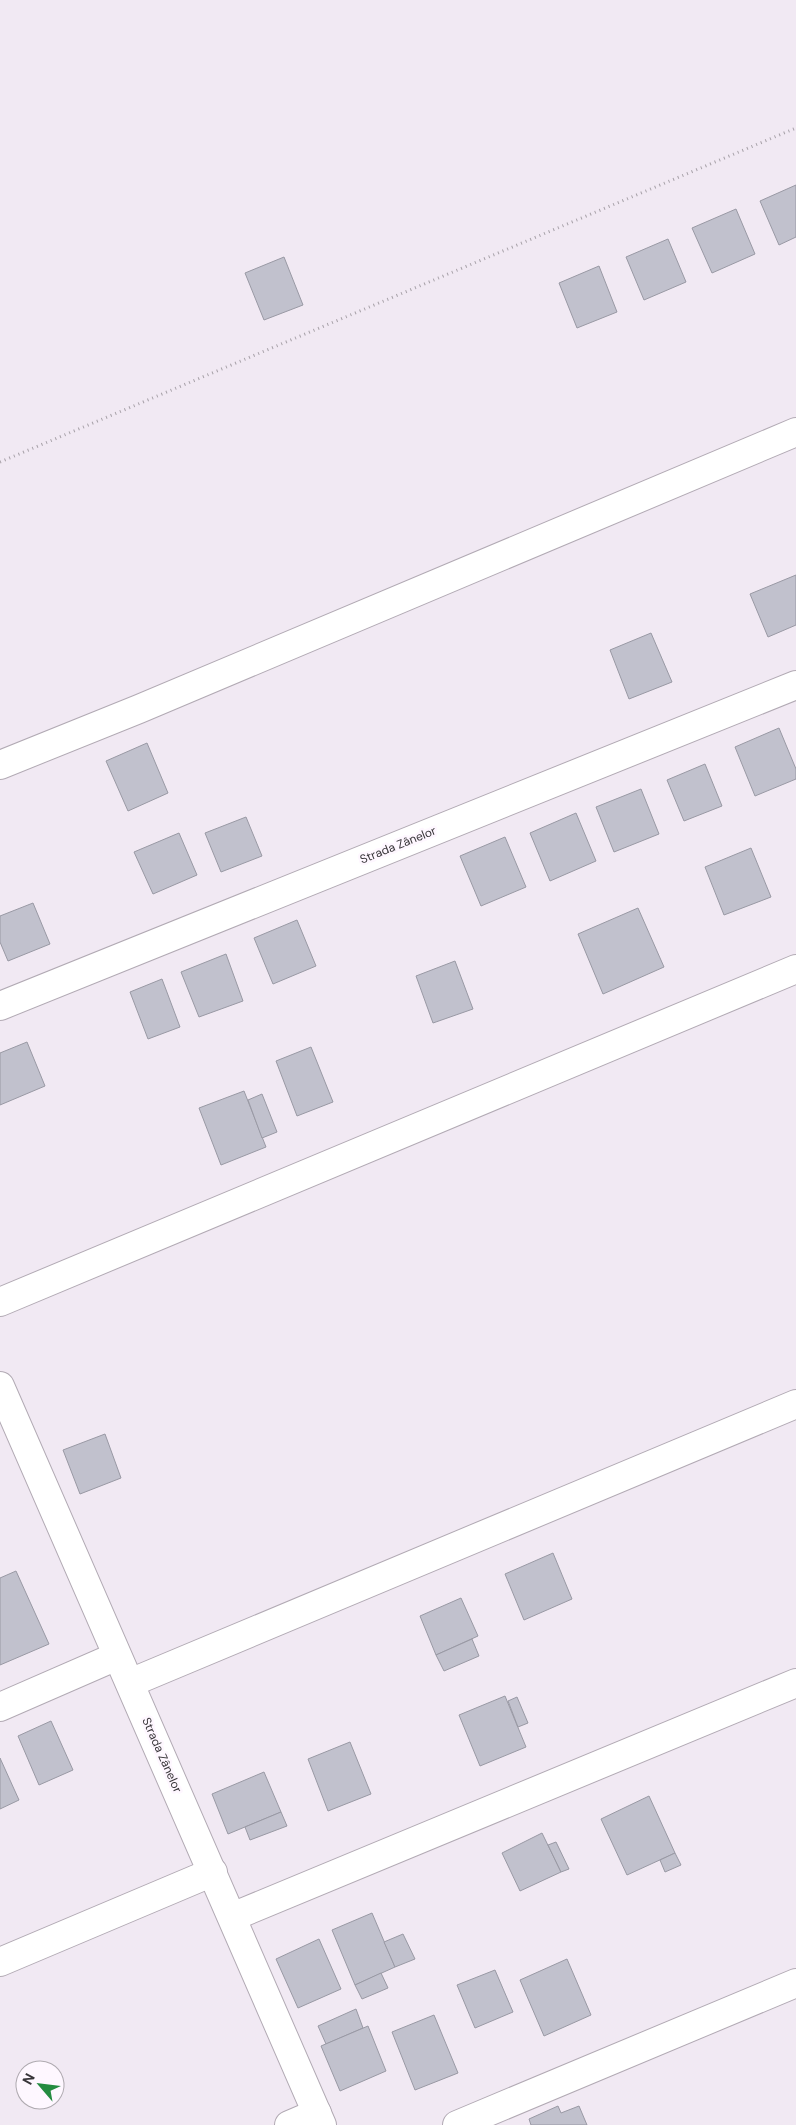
<svg xmlns="http://www.w3.org/2000/svg" width="796" height="2125" font-family="'DM Sans',sans-serif">
<rect width="100%" height="100%" fill="#f1e9f3"/>
<!-- building -->
<g fill="#c1c1cd" stroke="#9999a4">
<path d="M796,185V237L779,245L760,201Z"/>
<path d="M736,209L755,254L712,273L692,228Z"/>
<path d="M668,239L686,282L644,300L626,257Z"/>
<path d="M284,257L303,305L264,320L245,273Z"/>
<path d="M599,266L617,312L577,328L559,283Z"/>
<path d="M796,575V625L768,637L750,594Z"/>
<path d="M651,633L672,682L629,699L610,650Z"/>
<path d="M779,728L796,769V779L755,796L735,747Z"/>
<path d="M147,743L168,793L128,811L106,761Z"/>
<path d="M705,764L722,806L684,821L667,780Z"/>
<path d="M641,789L659,834L614,852L596,807Z"/>
<path d="M576,813L596,861L550,881L530,833Z"/>
<path d="M246,817L262,856L221,872L205,833Z"/>
<path d="M179,833L197,875L153,894L134,852Z"/>
<path d="M505,837L526,887L481,906L460,856Z"/>
<path d="M751,848L771,897L724,915L705,867Z"/>
<path d="M33,903L50,944L8,961L0,942V916Z"/>
<path d="M638,908L664,967L603,994L578,934Z"/>
<path d="M297,920L316,966L273,984L254,938Z"/>
<path d="M226,954L243,1001L199,1017L181,972Z"/>
<path d="M455,961L473,1009L433,1023L416,976Z"/>
<path d="M162,979L180,1027L148,1039L130,992Z"/>
<path d="M27,1042L45,1086L0,1105V1053Z"/>
<path d="M311,1047L333,1102L297,1116L276,1061Z"/>
<path d="M244,1091L266,1147L221,1165L199,1108Z"/>
<path d="M262,1094L277,1132L262,1138L248,1100Z"/>
<path d="M105,1434L121,1478L80,1494L63,1450Z"/>
<path d="M553,1553L572,1599L524,1620L505,1574Z"/>
<path d="M16,1571L49,1644L0,1665V1578Z"/>
<path d="M461,1598L478,1636L436,1655L420,1616Z"/>
<path d="M472,1639L479,1656L444,1671L436,1655Z"/>
<path d="M505,1696L526,1747L480,1766L459,1715Z"/>
<path d="M517,1697L528,1723L518,1727L508,1701Z"/>
<path d="M51,1721L73,1770L39,1785L18,1736Z"/>
<path d="M350,1742L371,1794L328,1811L308,1759Z"/>
<path d="M0,1758L19,1800L0,1809Z"/>
<path d="M264,1772L281,1812L228,1834L212,1794Z"/>
<path d="M649,1796L675,1853L627,1875L601,1819Z"/>
<path d="M281,1812L287,1826L250,1840L245,1827Z"/>
<path d="M542,1833L561,1872L520,1891L502,1853Z"/>
<path d="M556,1842L569,1869L561,1872L548,1845Z"/>
<path d="M675,1853L681,1865L665,1872L660,1860Z"/>
<path d="M372,1913L395,1967L355,1985L332,1930Z"/>
<path d="M403,1934L415,1959L395,1967L384,1942Z"/>
<path d="M319,1939L341,1989L298,2008L276,1959Z"/>
<path d="M567,1959L591,2015L544,2036L520,1980Z"/>
<path d="M495,1970L513,2012L475,2028L457,1985Z"/>
<path d="M381,1973L388,1988L362,1999L355,1985Z"/>
<path d="M356,2009L363,2028L326,2044L318,2026Z"/>
<path d="M434,2015L458,2073L415,2090L392,2032Z"/>
<path d="M368,2026L386,2071L340,2091L321,2046Z"/>
<path d="M558,2106L561,2113L579,2106L587,2125H531L529,2119Z"/>
</g>
<g fill="none" stroke-linecap="round" stroke-linejoin="round">
<defs>
<g id="street">
<path d="M0,765L139,709L796,432"/>
<path d="M0,1006L796,685"/>
<path d="M0,1302L796,969"/>
<path d="M0,1386L322,2125"/>
<path d="M130,1683L796,1404"/>
<path d="M0,1707L117,1656"/>
<path d="M232,1917L796,1683"/>
<path d="M0,1962L213,1872"/>
<path d="M289,2125L317,2113"/>
<path d="M457,2125L796,1983"/>
</g>
</defs>
<!-- street casing -->
<use href="#street" stroke="#b2aab4" stroke-width="30"/>
<!-- path -->
<path stroke="#a7a1a8" stroke-width="3" stroke-dasharray="1 4" stroke-linecap="butt" d="M0,462L796,128"/>
<!-- street -->
<use href="#street" stroke="#fff" stroke-width="28"/>
</g>
<g text-anchor="middle" dominant-baseline="central" stroke-width="5" stroke-linejoin="round" paint-order="stroke">
<!-- street labels -->
<g font-size="12" fill="#39363a" stroke="#fef7ff">
<text transform="translate(398 845) rotate(-22)">Strada Zânelor</text>
<text transform="translate(162 1755) rotate(66)">Strada Zânelor</text>
</g>
</g>
<!-- north arrow -->
<g transform="translate(40 2085) rotate(298)"><circle r="24" fill="#fef7ff" stroke="#afaab0"/>
<path d="M0-4L9 19L0 12L-9 19Z" fill="#248b40"/>
<text y="-8" font-size="14" font-weight="bold" text-anchor="middle" fill="#39363a">N</text>
</g>
</svg>
